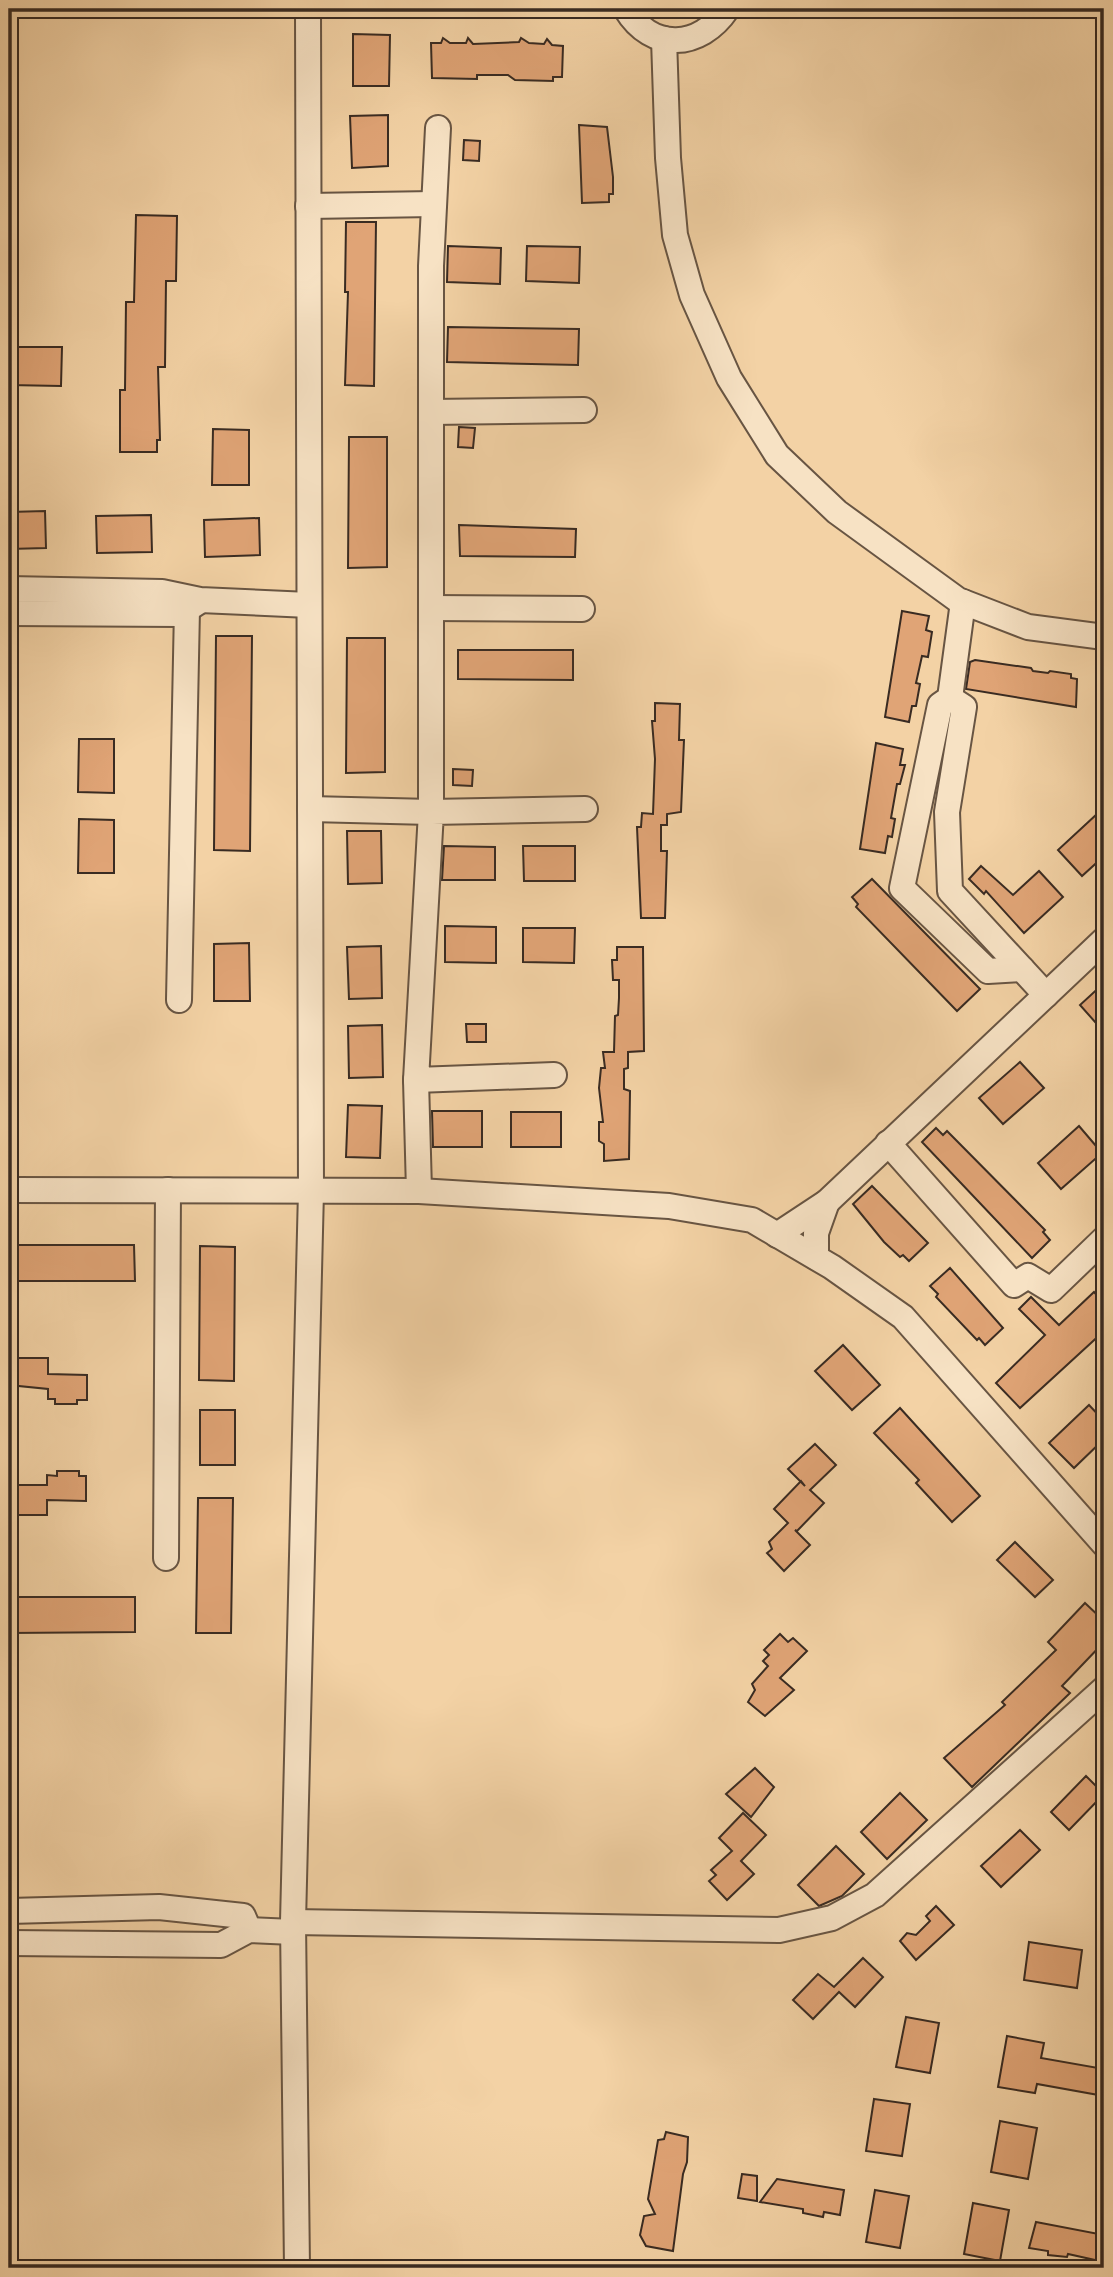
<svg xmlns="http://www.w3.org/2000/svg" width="1113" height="2277" font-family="Vollkorn,serif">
<rect width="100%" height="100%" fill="#f3d2a5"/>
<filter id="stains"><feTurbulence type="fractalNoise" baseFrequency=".00286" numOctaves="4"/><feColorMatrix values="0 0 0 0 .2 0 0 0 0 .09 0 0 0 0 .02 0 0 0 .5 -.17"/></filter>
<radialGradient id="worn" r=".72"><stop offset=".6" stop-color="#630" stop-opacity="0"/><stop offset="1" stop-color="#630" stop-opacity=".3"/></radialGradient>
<!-- building -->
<g fill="#e0a476" stroke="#392b22" stroke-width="2">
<path d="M353,34L390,35L389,86H353Z"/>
<path d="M443,38L450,43H466L468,38L473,44L519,42L521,38L529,43L544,44L547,39L552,45L563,46L562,77H553V81L515,80L508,75H477V79L432,78L431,43H441Z"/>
<path d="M388,115V166L352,168L350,116Z"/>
<path d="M579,125L607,127L613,177V194H609V202L582,203Z"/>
<path d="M464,140L480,141L479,161L463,160Z"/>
<path d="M136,215L177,216L176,281H166L165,367H158L160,440H157V452H120V390H125L126,302H134Z"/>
<path d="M346,222H376L374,386L345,385L348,292H345Z"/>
<path d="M448,246L501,248L500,284L447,282Z"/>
<path d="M527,246L580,247L579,283L526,281Z"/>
<path d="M448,327L579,329L578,365L447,362Z"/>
<path d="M9,347H62L61,386L9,385Z"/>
<path d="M459,427L475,428L473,448L458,447Z"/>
<path d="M213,429L249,430V485H212Z"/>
<path d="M349,437H387V567L348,568Z"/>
<path d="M45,511L46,548L9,549V512Z"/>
<path d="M151,515L152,552L97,553L96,516Z"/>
<path d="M259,518L260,555L205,557L204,520Z"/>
<path d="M459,525L576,529L575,557L460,556Z"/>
<path d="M902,611L929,616L926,630L932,632L928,657L922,656L916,683L920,684L916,706H912L909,722L885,717Z"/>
<path d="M216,636H252L250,851L214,850Z"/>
<path d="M347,638H385V772L346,773Z"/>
<path d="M458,650H573V680L458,679Z"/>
<path d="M975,660L1031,668L1033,671L1048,673L1050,671L1071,674V678L1077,679L1076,707L966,689L970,662Z"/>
<path d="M655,703L680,704L679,740H684L681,812L667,814V825H661V851H667L665,918H641L637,827H641L642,813L653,814L655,759L652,721H655Z"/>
<path d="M79,739H114V793L78,792Z"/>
<path d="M876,743L903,749L900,765H905L900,784H897L891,818L895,819L892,837L888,836L885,853L860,849Z"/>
<path d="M453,769L473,770L472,786L453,785Z"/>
<path d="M1097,814L1104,822V856L1082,876L1058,850Z"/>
<path d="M79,819L114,820V873H78Z"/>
<path d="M347,831H381L382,883L348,884Z"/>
<path d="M444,846L495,847V880H442Z"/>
<path d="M523,846H575V881H524Z"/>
<path d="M981,866L1013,895L1039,871L1063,897L1024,933L986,891L984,894L969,879Z"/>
<path d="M872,879L980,989L957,1011L856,907L858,904L852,897Z"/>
<path d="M445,926L496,927V963L445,962Z"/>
<path d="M523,928H575L574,963L523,962Z"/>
<path d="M249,943L250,1001H214V944Z"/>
<path d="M381,946L382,998L349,999L347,947Z"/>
<path d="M617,947H643L644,1051L628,1052V1068L624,1069V1089L630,1091L629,1159L604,1161V1144L599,1141V1122H603L599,1088L601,1068H605L603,1052H614L615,1016L618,1015L619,998V980H613L612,960H617Z"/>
<path d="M1104,983V1032L1080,1005Z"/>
<path d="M466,1024H486V1042H467Z"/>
<path d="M382,1025L383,1077L349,1078L348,1026Z"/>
<path d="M1020,1062L1044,1088L1003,1124L979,1098Z"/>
<path d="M348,1105L382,1106L380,1158L346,1157Z"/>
<path d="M432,1111H482V1147H433Z"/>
<rect x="511" y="1112" width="50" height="35"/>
<path d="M1079,1126L1102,1153L1061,1189L1038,1163Z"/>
<path d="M936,1128L943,1135L947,1131L1045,1230L1043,1232L1050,1240L1032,1258L922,1142Z"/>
<path d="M872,1186L928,1243L909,1261L903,1255L900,1257L884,1242L853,1204Z"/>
<path d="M9,1245H134L135,1281H9Z"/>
<path d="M200,1246L235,1247L234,1381L199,1380Z"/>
<path d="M950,1268L1003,1328L985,1345L979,1338L977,1340L936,1297L938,1294L930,1286Z"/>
<path d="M1094,1292L1104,1303V1331L1020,1408L996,1383L1045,1335L1019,1309L1031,1297L1059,1325Z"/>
<path d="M843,1345L880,1385L852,1410L815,1371Z"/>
<path d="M9,1358H48V1374L87,1375V1400H77V1404H55V1399H48V1389L9,1385Z"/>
<path d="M1089,1405L1104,1421V1439L1074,1468L1049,1443Z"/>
<path d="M900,1408L980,1496L952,1522L916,1483L919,1480L874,1433Z"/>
<rect x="200" y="1410" width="35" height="55"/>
<path d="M815,1444L836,1465L810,1490L824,1503L797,1531L795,1530L810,1545L784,1571L767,1553L772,1549L769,1542L788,1523L774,1509L801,1481L805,1486L788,1469Z"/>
<path d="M57,1471H79V1476H86V1501L47,1500V1515H9V1489H15V1485H47V1475L57,1476Z"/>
<path d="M198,1498H233L231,1633H196Z"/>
<path d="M1015,1542L1053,1580L1035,1597L997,1560Z"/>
<path d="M9,1597H135V1632L9,1633Z"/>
<path d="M1085,1603L1104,1621V1642L1062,1686L1070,1693L972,1787L944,1758L1005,1705L1002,1702L1056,1650L1048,1642Z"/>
<path d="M780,1634L788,1642L793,1638L807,1651L780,1678L794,1690L765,1716L748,1702L755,1690L752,1684L768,1666L763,1661L769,1655L764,1650Z"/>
<path d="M755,1768L774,1787L751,1817L726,1794Z"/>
<path d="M1086,1776L1104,1794L1069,1830L1051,1812Z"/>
<path d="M900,1793L927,1820L887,1859L861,1832Z"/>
<path d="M743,1813L766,1835L741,1861L754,1874L727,1900L709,1881L716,1875L711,1870L732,1851L719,1838Z"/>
<path d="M1020,1830L1040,1850L1001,1887L981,1866Z"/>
<path d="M836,1846L864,1874L842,1896L819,1906L798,1885Z"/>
<path d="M936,1906L954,1925L916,1960L900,1941L907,1933L916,1935L930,1921L926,1916Z"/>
<path d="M1029,1942L1082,1950L1077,1988L1024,1980Z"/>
<path d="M863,1958L883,1977L855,2007L839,1992L813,2019L793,2000L818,1974L834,1987Z"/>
<path d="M906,2017L939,2023L930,2073L896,2067Z"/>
<path d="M1007,2036L1044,2043L1041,2058L1104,2069V2096L1037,2084L1035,2093L998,2087Z"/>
<path d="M874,2099L910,2104L902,2156L866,2151Z"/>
<path d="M1000,2121L1037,2128L1028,2179L991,2172Z"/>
<path d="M666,2132L688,2137L687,2162L683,2174L673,2251L646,2246L640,2235L644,2216L655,2214L648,2199L658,2140L664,2139Z"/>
<path d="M742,2174L757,2176V2201L738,2198Z"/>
<path d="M777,2179L844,2190L840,2215L824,2212L823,2217L803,2213V2209L760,2202Z"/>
<path d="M875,2190L909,2196L900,2248L866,2242Z"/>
<path d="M973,2203L1009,2210L1000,2261L964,2254Z"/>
<path d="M1036,2222L1104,2235V2262L1068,2254L1067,2257L1048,2255V2251L1029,2248Z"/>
</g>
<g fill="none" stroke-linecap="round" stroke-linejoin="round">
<defs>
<g id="minor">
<path d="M626,9C652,52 700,49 727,9"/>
<path d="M664,39L668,158L675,235L692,295L729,378L777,455L837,512L958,600L1028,627L1104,637"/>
<path d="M308,206L434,204"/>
<path d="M431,412L584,410"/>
<path d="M9,589L162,592L200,600L309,605"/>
<path d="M963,602L950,698L940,705L902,888L988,971L1022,969"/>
<path d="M431,608L582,609"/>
<path d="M9,613L180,614L200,601"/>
<path d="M950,698L964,707L947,812L950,891L1046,995"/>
<path d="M310,809L431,812V266L438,128"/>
<path d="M179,1000L187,609"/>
<path d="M554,1075L416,1080L431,812L585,809"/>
<path d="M416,1080L419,1191"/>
<path d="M888,1143L1014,1285L1028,1276L1051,1290L1104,1239"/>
<path d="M9,1190L419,1191L669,1206L752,1220L832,1267L903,1317L1104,1544"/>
<path d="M777,1235L827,1202L1104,940"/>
<path d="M816,1257V1233L827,1202"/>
<path d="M166,1558L168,1190"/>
<path d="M9,1911L159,1907L243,1916L249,1930"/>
<path d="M293,1922L779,1930L832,1918L875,1895L1104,1689"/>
<path d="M9,1943L221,1945L249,1930L293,1932"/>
<path d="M297,2268L293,1922L311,1191L308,9"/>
</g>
</defs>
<!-- minor casing -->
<use href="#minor" stroke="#685543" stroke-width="28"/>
<!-- minor -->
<use href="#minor" stroke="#f7e2c4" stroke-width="24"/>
</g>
<!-- margin -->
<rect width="1113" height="2277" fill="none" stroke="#f3d2a5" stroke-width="35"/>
<rect x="10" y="10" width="1092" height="2256" fill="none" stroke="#392b22" stroke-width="3.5"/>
<rect x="18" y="18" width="1078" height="2242" fill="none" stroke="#392b22" stroke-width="2"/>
<rect width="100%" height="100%" filter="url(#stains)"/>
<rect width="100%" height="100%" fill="url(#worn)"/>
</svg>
